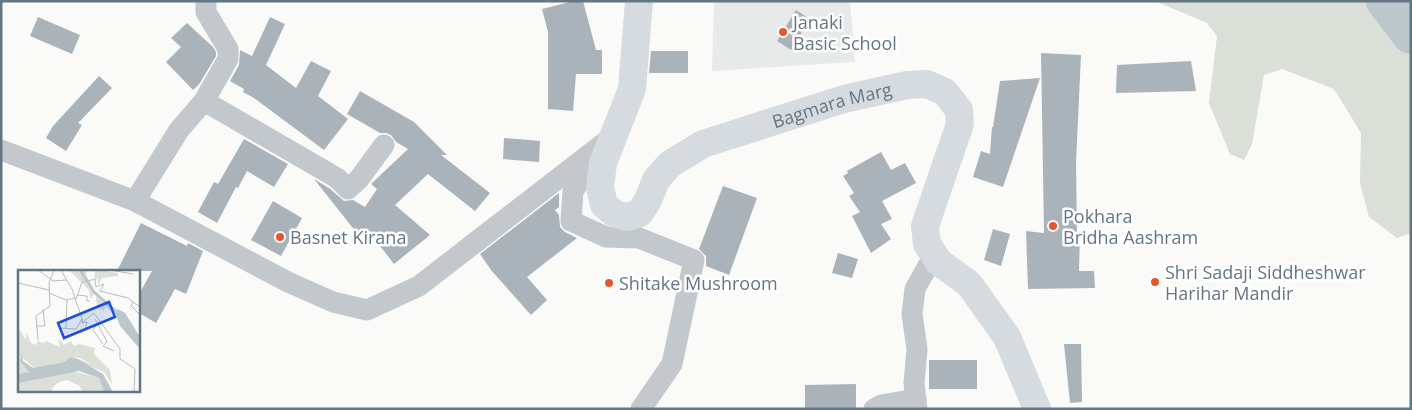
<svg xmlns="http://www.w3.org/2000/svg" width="1412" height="410" font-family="'Open Sans',sans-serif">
<rect width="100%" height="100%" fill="#fafaf8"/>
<!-- built -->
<path fill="#e8e9e9" d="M714,1H850L855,62L712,71Z"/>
<!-- green -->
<path fill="#dadfd7" d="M1155,1H1411V233L1397,238L1369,217L1360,183L1361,133L1334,89L1282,69L1264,75L1252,144L1244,160L1230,154L1209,103L1217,36L1207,23Z"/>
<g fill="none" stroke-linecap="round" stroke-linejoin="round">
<!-- river -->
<path stroke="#bbc7cb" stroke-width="38" d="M1385,1L1411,35"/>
</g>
<!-- building -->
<g fill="#aab3b9">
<path d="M574,1H583L596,50H602V74H576L573,111L548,109V32L542,9Z"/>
<path d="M796,10L810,19L791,50L777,41Z"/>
<path d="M38,17L80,35L72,54L30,36Z"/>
<path d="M270,17L285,24L266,65L296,88L311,61L331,71L318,96L348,119L324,150L254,98L243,92L244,89L230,81L239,65L240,50L252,56Z"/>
<path d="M187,23L213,47L216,52V56L200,83L193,90L166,62L181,47L171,38Z"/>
<path d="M651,51H688V73H649Z"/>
<path d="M1041,53L1081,55L1076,162L1077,234H1080L1079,271H1094L1095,288L1028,289L1026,231L1044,233Z"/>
<path d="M1191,61L1196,91L1116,93L1117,65Z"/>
<path d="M99,76L112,88L78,123L82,125L66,151L46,138L53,126Z"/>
<path d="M1040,78L1003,187L973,177L981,151L990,154L992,127H993L1000,81Z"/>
<path d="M360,91L414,122L447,155H441L490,193L475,211L428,174L395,205L430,235L394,264L366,228L360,237L314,179L329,188L344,201L353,200L365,207L377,189L371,184L408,149L396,142L391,135L386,133H380L347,114Z"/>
<path d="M504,138L540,141L539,162L503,159Z"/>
<path d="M244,139L288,164L274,187L247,171L238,188L236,187L217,223L198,212L214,182L218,184Z"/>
<path d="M881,152L891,170L905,163L916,183L882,201L892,219L881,224L891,239L871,253L852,216L860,212L849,196L854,193L843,176L848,173L847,171Z"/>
<path d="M723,186L757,198L729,275L706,266V256L699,249Z"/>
<path d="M559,193V207L555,210L559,215L560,227L565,232L577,238L527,277L547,300L531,315L491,270L480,254Z"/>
<path d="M273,201L302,218L281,256L251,240Z"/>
<path d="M141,223L187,246L188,243L203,251L186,294L175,289L156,323L139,313V294L152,271H117Z"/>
<path d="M993,229L1010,234L1001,266L984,260Z"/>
<path d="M838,253L858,259L852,278L832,273Z"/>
<path d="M1064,344H1081L1082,402L1070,403Z"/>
<rect x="929" y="360" width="48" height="29"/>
<path d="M856,384V409H805V385Z"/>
</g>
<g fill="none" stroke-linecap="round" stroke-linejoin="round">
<!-- street -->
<g stroke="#c3c8cc" stroke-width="21">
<path d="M204,101L337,178L348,189L359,179L384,145"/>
<path d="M1,150L135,201L288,282L333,302L367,310L419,286L613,136"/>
<path d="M599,154L573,191L571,221L606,237L639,238L694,260L672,364L641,409"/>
<path d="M135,201L179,130L204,101L228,59V49L206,12V1"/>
<path d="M874,409L881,405L916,399"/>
<path d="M917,409L914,383L917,349L912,314L915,289L934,255"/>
</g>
<!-- secondary -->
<path stroke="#d6dbdf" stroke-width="28" id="s1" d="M639,1L632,89L603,163L600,187L604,205L615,214L627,217L640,213L648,200L656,180L670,164L703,144L844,99L907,85L927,84L945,92L959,110L960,124L925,226L927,244L939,262L969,284L1007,337L1037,409"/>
</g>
<!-- markers -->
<g fill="#e4572e" stroke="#fff" stroke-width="2">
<circle cx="783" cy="32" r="5"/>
<circle cx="1053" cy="226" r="5"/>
<circle cx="280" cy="237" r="5"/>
<circle cx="1155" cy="282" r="5"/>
<circle cx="609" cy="283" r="5"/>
</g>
<g text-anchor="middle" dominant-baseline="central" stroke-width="5" stroke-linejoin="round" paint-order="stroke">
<!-- poi labels -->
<g font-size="18" fill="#657683" stroke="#fff" text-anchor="start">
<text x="793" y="22">Janaki<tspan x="793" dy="21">Basic School</tspan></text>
<text x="1063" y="216">Pokhara<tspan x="1063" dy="21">Bridha Aashram</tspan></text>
<text x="290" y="237">Basnet Kirana</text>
<text x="1165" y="272">Shri Sadaji Siddheshwar<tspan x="1165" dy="21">Harihar Mandir</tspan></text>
<text x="619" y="283">Shitake Mushroom</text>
</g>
<!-- street labels -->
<g font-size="18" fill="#657683" stroke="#fff">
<text stroke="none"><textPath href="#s1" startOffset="482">Bagmara Marg</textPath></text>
</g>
</g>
<!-- overview -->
<g transform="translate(18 270)">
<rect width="122" height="122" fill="#fafaf8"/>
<path d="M51,0H69L68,5L77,21L96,39L94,41L87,37L86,41L79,36L78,26L75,24L73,29L71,20ZM79,0L100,3V6L84,8L80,15ZM0,57L8,70V62L13,73L18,75L20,71L26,73L28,71L42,77L40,70H42L46,75L53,71L56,76L62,74L77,78L76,84L92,100L94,114L86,102L67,94L60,89L75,95L62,88L53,87L46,92L16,98L4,87L2,91L11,102L0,104V67L3,66H0ZM55,101L81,108L86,122H64L62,116L49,110L41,112L34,118L35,122H0V113L3,112Z" fill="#dadfd7"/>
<path d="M100,39L107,43L122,67V79L102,56L97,43ZM0,83L4,85L5,91L15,98L46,92L53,87L60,89L85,104L95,122H86L81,108L61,101L0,113V104L11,102L2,91L4,86Z" fill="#bbc7cb"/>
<path fill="none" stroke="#bbc7cb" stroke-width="2.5" d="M62,0L76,22L99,42"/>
<path fill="none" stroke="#b5bdc2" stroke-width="1" d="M20,0L35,11L49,10M43,0L54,19L65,52L76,43L102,79V89L117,99L116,122M92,0L115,4M77,10L78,17L86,14L82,21L110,28L123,38M0,13L31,20M31,23L48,30L57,28M59,25L69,26V31H72M58,29L64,12L78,9V0M115,32L113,36L123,46M77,49L89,72L85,76L96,81M79,54L75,60L85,74M19,56H27L25,39M41,58L58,59L64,49V53L69,52L67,60M48,58L49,30M20,70L18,46L32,36L31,13L36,0"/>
<path fill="#1d4ed8" fill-opacity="0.15" stroke="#1d4ed8" stroke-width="2.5" d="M91,32L97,47L46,68L40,53Z"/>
<rect width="122" height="122" fill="none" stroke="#657683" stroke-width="2.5"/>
</g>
<!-- border -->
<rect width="1412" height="410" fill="none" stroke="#657683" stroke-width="5"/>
</svg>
